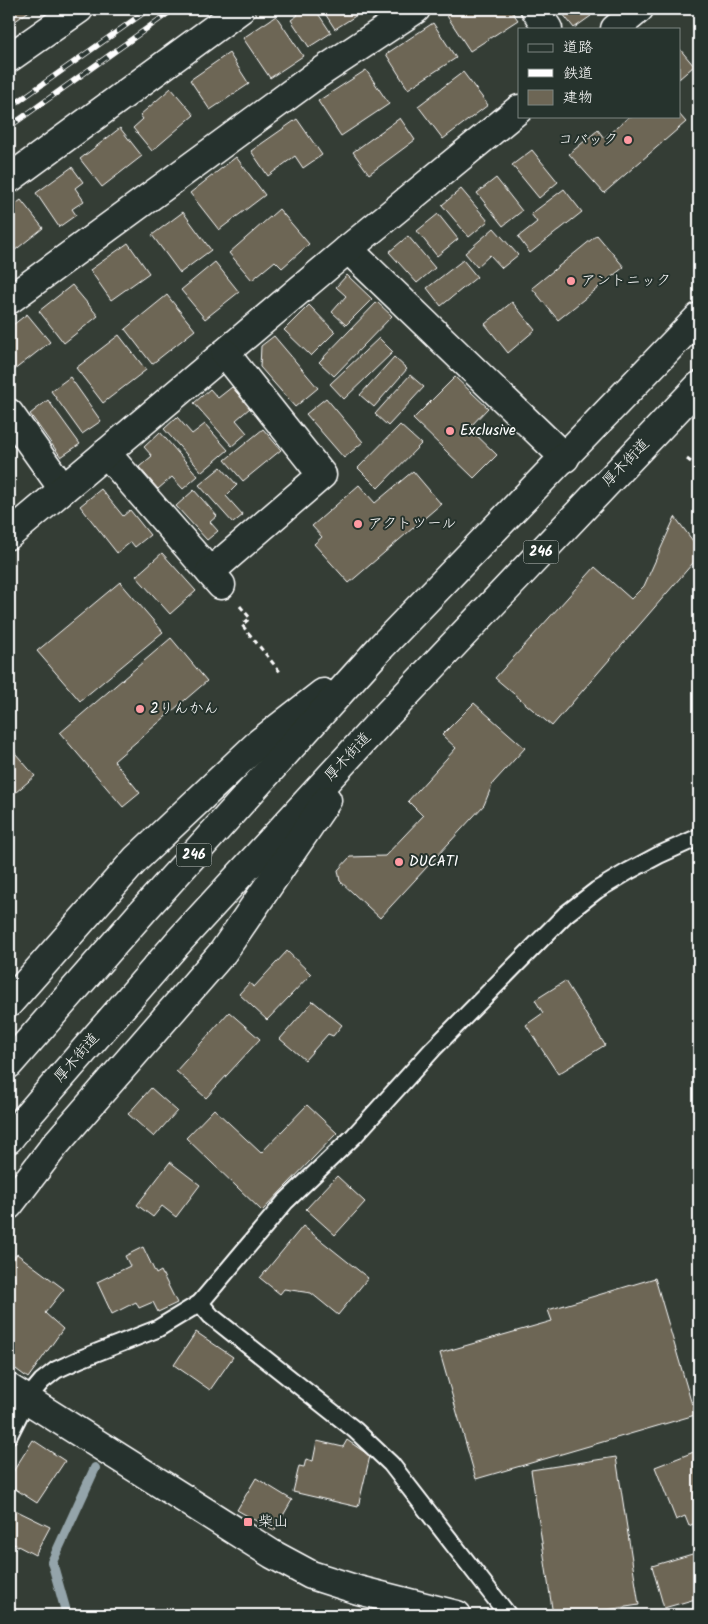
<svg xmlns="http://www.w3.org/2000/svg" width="708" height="1624" font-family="Kalam,'Klee One',sans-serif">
<rect width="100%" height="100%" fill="#343d35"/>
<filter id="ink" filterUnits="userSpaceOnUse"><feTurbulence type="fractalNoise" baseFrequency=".02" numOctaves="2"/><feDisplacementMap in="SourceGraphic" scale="10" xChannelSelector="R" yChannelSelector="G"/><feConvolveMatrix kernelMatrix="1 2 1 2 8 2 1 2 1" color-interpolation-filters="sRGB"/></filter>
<g filter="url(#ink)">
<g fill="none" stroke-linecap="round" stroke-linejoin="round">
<!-- stream -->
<path stroke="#94a4aa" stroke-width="10" d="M67,1615L52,1562L95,1468"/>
</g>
<!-- building -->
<g fill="#6d6655" stroke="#fff">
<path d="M9,9H32L14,22L9,14Z"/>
<path d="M294,9H315L331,33L309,47L291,20L298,15Z"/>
<path d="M322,9H353L357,15L335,29Z"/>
<path d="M459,9H510L518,20L470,51L447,16Z"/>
<path d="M559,9H586L591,16L574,28Z"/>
<path d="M276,16L303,56L270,78L243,38Z"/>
<path d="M433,23L456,58L408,89L386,54Z"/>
<path d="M679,48L694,66L679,79Z"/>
<path d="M229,53L249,84L210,110L190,80Z"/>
<path d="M366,70L389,104L341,136L318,101Z"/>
<path d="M463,72L488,105L443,139L418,106Z"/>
<path d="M171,88L194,115L152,151L133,128L143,119L140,115Z"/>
<path d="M679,114L686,122L604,193L569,154L598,130L604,138L630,116H679Z"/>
<path d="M400,118L415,140L369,174L353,152Z"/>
<path d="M297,119L322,155L303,168L295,156L268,176L251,151Z"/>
<path d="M120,128L142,156L102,187L80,159Z"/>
<path d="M532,150L558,182L539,198L512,165Z"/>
<path d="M236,157L265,195L219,230L190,193Z"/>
<path d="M72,167L83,182L75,188L84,201L72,209L76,215L59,227L36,193Z"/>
<path d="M496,178L522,211L503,226L477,193Z"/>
<path d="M461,189L488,221L469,237L442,205Z"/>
<path d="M564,189L582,212L530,253L518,237L537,222L531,214Z"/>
<path d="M21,200L43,228L9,255V209Z"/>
<path d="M279,209L309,244L282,268L275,261L252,280L229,253Z"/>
<path d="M183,212L211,250L180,273L152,235Z"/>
<path d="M438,214L458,239L437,256L417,231Z"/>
<path d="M494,228L518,255L502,268L490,255L477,267L465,253Z"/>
<path d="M597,235L624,267L558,320L532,288Z"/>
<path d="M408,236L435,268L417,283L389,252Z"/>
<path d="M128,243L149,273L111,300L90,270Z"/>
<path d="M463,260L477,277L441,306L427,288Z"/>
<path d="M215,262L239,292L205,319L181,290Z"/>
<path d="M347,275L372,299L346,325L332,312L346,296L336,287Z"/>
<path d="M72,285L98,316L64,343L39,311Z"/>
<path d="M167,295L195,330L152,364L125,329Z"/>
<path d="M377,302L392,316L334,376L319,362Z"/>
<path d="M512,302L535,330L508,353L485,324Z"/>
<path d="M309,305L335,332L311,356L284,330Z"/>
<path d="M27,314L50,342L9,374V328Z"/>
<path d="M119,335L146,370L103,403L76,368Z"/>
<path d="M274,336L318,388L295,407L260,367L261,346Z"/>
<path d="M379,338L393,352L344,399L330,384Z"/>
<path d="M394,357L407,369L374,407L360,395Z"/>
<path d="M410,375L424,387L388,426L375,414Z"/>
<path d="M70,377L101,421L82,434L51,391Z"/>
<path d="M455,377L488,408L469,428L497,455L474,478L413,419Z"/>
<path d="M232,387L250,408L236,420L247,433L232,446L194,403L210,389L218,398Z"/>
<path d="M326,398L363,442L344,458L306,414Z"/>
<path d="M48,400L80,444L61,457L30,414Z"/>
<path d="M177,417L192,434L205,424L228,450L202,472L164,429Z"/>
<path d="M400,425L421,444L378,488L358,468Z"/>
<path d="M263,429L281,450L243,481L225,460Z"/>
<path d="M160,432L198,476L183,489L172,477L158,489L139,467L152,456L144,447Z"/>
<path d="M221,467L237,485L226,496L243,515L233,523L199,485Z"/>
<path d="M413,471L441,504L349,583L314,544L322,537L312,526L359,485L375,503Z"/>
<path d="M101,489L123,516L130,510L150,535L135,547L131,542L117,553L80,506Z"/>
<path d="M194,490L217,516L210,522L218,531L207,540L176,506Z"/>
<path d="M675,517L699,549V556L552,726L495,678L595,567L631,599L644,586Z"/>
<path d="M162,553L196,591L170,614L136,576Z"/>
<path d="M120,582L163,632L80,701L37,651Z"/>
<path d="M171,638L207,681L114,761L140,793L123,807L60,733Z"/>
<path d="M474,703L525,748L493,783L484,805L380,918L340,881L338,870L350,857L385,856L423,816L408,801L456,748L442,735Z"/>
<path d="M9,746L35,776L9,798Z"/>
<path d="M287,951L311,974L267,1020L239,994L249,983L254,987Z"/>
<path d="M565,981L605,1045L558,1074L526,1025L543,1013L535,1000Z"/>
<path d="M313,1001L342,1025L333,1036L328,1034L305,1060L280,1039Z"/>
<path d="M229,1012L260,1039L206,1098L176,1071Z"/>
<path d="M151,1088L177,1111L154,1137L128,1114Z"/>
<path d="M307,1105L337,1133L262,1211L186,1138L214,1109L261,1153Z"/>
<path d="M170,1162L200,1185L176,1217L162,1206L153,1217L137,1205Z"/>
<path d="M337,1176L365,1202L335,1235L306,1209Z"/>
<path d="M303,1226L368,1278L338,1315L311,1293L284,1289L280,1294L260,1278Z"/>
<path d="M143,1247L156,1274L161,1271L177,1303L158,1312L153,1302L139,1308L136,1302L112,1314L97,1282L130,1266L125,1256Z"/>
<path d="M17,1254L64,1289L45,1313L63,1329L28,1378L9,1364V1264Z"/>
<path d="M655,1278L695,1415L476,1479L440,1353L552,1321L548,1310Z"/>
<path d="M196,1332L233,1357L210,1390L174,1365Z"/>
<path d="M33,1440L65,1461L37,1503L9,1485V1478Z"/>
<path d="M347,1440L370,1456L358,1507L293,1492L299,1466L304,1467L306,1459L313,1461L317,1441L343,1447Z"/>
<path d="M699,1450V1521L689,1526L685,1516L676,1520L655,1467Z"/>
<path d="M616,1457L639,1605L573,1615H553L531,1470Z"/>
<path d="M256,1478L292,1500L274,1531L237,1510Z"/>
<path d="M11,1508L50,1527L35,1555L14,1544L11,1551L9,1550V1512Z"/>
<path d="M699,1552V1598L664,1608L652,1566Z"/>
</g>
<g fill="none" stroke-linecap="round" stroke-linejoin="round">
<defs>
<g id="service">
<path d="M200,1303L211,1316L355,1430L391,1464L508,1615"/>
<path d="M9,1435L27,1399L42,1381L56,1370L80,1359L157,1329L200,1303L285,1202L354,1136L433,1049L566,914L597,890L629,871L659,855L699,837"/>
</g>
<g id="minor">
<path d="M535,9L548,29"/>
<path d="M615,29L639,9"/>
<path d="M9,179L241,9"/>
<path d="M348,249L565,458"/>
<path d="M9,300L312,78L416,9"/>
<path d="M9,413L63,489"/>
<path d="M106,453L221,585"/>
<path d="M9,535L348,249L519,109"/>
<path d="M210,572L322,475L225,353"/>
</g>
<g id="tertiary">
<path d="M9,58L79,9"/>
<path d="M9,1388L272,1554L311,1575L358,1590L457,1615"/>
</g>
<g id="trunk">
<path d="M9,1003L136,859L260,742L323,693"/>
<path d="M9,1064L143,911L381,647L699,317"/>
<path d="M9,1139L24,1120L180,940L383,719L699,386"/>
<path d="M9,1205L55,1145L223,952L327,800"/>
</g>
</defs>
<!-- service casing -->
<use href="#service" stroke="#fff" stroke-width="20"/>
<!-- minor casing -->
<use href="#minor" stroke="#fff" stroke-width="31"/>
<!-- tertiary casing -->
<use href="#tertiary" stroke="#fff" stroke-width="31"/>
<!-- trunk casing -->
<use href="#trunk" stroke="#fff" stroke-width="31"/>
<!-- path -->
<g stroke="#fff" stroke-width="3" stroke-dasharray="5 4" stroke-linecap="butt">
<path d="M687,459L699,468"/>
<path d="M240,606L250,618L242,625L281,673"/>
</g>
<!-- service -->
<use href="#service" stroke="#26332d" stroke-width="16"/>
<!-- minor -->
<use href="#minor" stroke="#26332d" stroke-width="28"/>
<!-- tertiary -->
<use href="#tertiary" stroke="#26332d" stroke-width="28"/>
<!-- trunk -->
<use href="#trunk" stroke="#26332d" stroke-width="28"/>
<defs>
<g id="rail">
<path d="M9,108L149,9"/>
<path d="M9,127L174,9"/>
</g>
</defs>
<!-- rail casing -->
<use href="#rail" stroke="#fff" stroke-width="5.5"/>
<!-- rail -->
<use href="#rail" stroke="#26332d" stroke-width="4" stroke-dasharray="11" stroke-linecap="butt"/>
</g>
</g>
<!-- markers -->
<g fill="#ff9aa2" stroke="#26332d" stroke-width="2">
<circle cx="628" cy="140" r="5"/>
<circle cx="571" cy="281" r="5"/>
<circle cx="450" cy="431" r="5"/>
<circle cx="358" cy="524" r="5"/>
<circle cx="140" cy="709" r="5"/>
<circle cx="399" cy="862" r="5"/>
<rect x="243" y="1517" width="10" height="10" rx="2.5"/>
</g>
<g text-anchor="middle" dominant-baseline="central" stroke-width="4" stroke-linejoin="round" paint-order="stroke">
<!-- shield labels -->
<g fill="#26332d" stroke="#bec2c0" stroke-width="1">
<rect x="523.5" y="540.5" width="35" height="23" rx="4"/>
<rect x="176.5" y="843.5" width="35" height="23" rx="4"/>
</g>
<g font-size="14" font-weight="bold" fill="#fff">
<text x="541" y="552">246</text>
<text x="194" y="855">246</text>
</g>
<!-- poi labels -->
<g font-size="15" fill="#fff" stroke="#26332d" text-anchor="start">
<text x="618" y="140" text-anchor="end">コバック</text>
<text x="581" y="281">アントニック</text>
<text x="460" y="431">Exclusive</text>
<text x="368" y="524">アクトツール</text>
<text x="150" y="709">2りんかん</text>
<text x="409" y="862">DUCATI</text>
<text x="258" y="1522">柴山</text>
</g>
<!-- street labels -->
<g font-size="15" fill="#fff" stroke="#26332d">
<text transform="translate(626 463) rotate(-46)">厚木街道</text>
<text transform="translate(348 757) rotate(-47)">厚木街道</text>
<text transform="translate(77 1058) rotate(-49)">厚木街道</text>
</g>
</g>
<!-- margin -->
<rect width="708" height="1624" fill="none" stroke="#26332d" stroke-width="30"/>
<rect x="15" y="15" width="678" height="1594" fill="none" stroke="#fff" stroke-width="2" filter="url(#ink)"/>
<!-- legend -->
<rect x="518" y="28" width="162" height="90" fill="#26332d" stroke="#7d8581"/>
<rect x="528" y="44" width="25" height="8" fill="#26332d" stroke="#7d8581"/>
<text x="563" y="52" font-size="15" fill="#ffffff">道路</text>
<rect x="528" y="69" width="25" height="8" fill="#ffffff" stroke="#7d8581"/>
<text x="563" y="78" font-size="15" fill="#ffffff">鉄道</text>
<rect x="528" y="90" width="25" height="15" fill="#6d6655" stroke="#7d8581"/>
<text x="563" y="102" font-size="15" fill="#ffffff">建物</text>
</svg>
